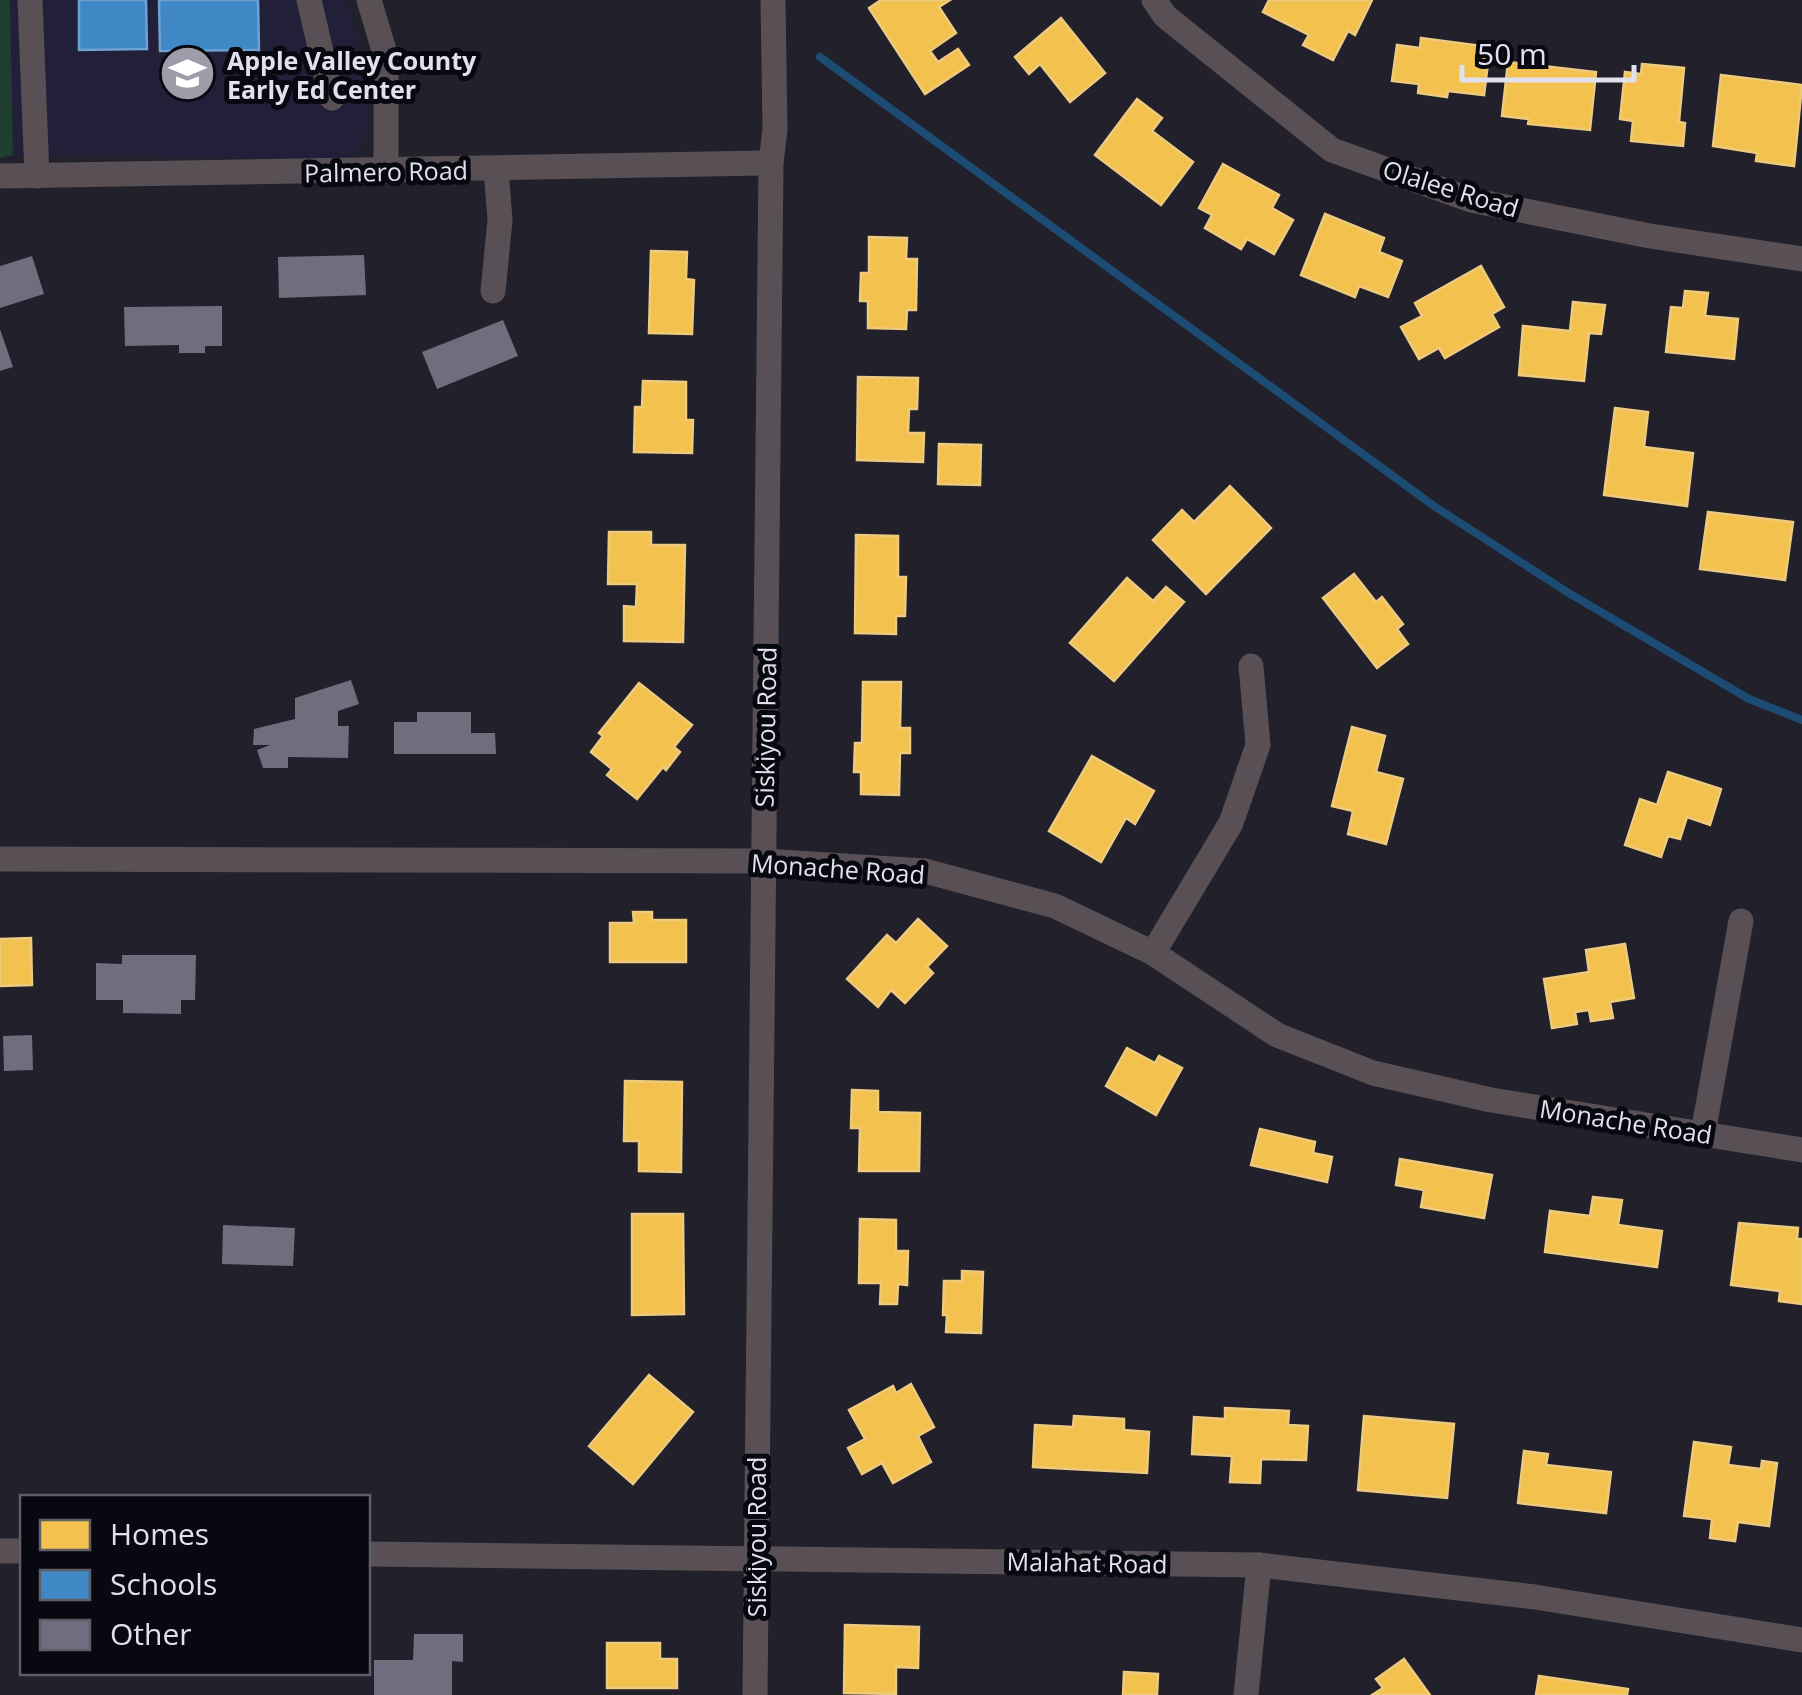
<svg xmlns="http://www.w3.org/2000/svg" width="1802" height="1695" font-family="'Open Sans',sans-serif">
<rect width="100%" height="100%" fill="#21202b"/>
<!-- built -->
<path fill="#222038" d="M10,0H346L362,57L367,90L369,121L363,146L347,159L13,155Z"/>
<!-- green -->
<path fill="#1e3f30" d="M0,0H10L13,155L0,158Z"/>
<!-- homes -->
<g fill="#f2c14e" stroke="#edca7e" stroke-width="2.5">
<path d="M881,0H950L939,7L956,33L930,51L938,62L958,49L969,65L925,94L869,8Z"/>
<path d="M1269,0H1372L1355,35L1348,31L1333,60L1303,45L1309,35L1263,12Z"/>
<path d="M1061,18L1105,73L1070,102L1040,64L1029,74L1015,57Z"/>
<path d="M1421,38L1490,47L1484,95L1448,91L1447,97L1418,93L1419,84L1392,81L1397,45L1420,48Z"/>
<path d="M1508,62L1596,72L1590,130L1528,124L1529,119L1502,116Z"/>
<path d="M1642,64L1684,68L1679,122L1685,123L1683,146L1631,141L1633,121L1620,119L1625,72L1641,74Z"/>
<path d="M1721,75L1802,85L1794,166L1756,161L1757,153L1713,146Z"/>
<path d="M1137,99L1162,118L1152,131L1193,162L1161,205L1095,155Z"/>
<path d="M1223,164L1279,195L1272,208L1293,220L1274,254L1247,239L1241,249L1205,228L1212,215L1199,208Z"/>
<path d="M1325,214L1384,238L1379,252L1402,261L1388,297L1359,286L1355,297L1301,275Z"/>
<path d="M869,237L907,238L906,259H917L916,310H907L906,329L868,328V301H860L861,273H869Z"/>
<path d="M651,251L687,252L686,279L694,280L692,334L649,333Z"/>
<path d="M1481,266L1504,307L1492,314L1499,327L1445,358L1439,348L1419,359L1401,327L1422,316L1415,303Z"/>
<path d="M1685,291L1708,293L1705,316L1738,319L1734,359L1666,352L1671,307L1683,308Z"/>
<path d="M1573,302L1605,305L1601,334L1589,333L1584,381L1519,375L1523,326L1570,331Z"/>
<path d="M858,377L918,378L917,409H909L908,433H924L923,462L857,460Z"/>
<path d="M643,381L686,382V420H693L692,453L634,452L635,407H642Z"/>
<path d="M1615,408L1648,412L1644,447L1693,453L1687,506L1604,495Z"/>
<path d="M939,444L981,445L980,485L938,484Z"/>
<path d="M1230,486L1271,528L1206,594L1153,540L1182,510L1194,522Z"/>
<path d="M1708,512L1793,522L1785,580L1700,569Z"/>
<path d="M609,532H651V545H685L683,642L624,641V606L636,607L637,584H608Z"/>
<path d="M856,535L898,536V577H906L905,616H896V634L855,633Z"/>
<path d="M1354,574L1376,602L1382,597L1403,624L1397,629L1408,644L1377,668L1323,598Z"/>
<path d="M1127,578L1153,601L1166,587L1184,602L1114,681L1070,643Z"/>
<path d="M863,682H901L900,728H910V753H900L899,795L861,794V772H854L855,743H862Z"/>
<path d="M639,683L692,725L674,747L680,752L666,770L663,767L637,799L607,775L612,769L591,752L603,736L599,733Z"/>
<path d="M1352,727L1385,736L1376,772L1403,779L1386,844L1348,834L1353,811L1332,806Z"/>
<path d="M1092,756L1154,791L1135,824L1126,818L1101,862L1049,831Z"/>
<path d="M1668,772L1721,789L1710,825L1687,817L1680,839L1668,836L1661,857L1625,845L1640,799L1657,805Z"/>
<path d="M633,912H652V920H686V962H610V923H634Z"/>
<path d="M918,919L947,946L927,967L933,973L905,1003L891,990L878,1007L847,979L887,935L896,943Z"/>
<path d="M31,938L32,985L0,986V939Z"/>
<path d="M1625,944L1634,998L1610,1002L1613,1018L1591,1021L1589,1010L1575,1012L1577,1024L1552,1028L1544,979L1589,972L1586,950Z"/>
<path d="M1127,1048L1155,1063L1159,1056L1182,1068L1156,1115L1106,1086Z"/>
<path d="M625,1081L682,1082L681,1172L639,1171V1141H624Z"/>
<path d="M852,1090L878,1091V1112L920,1113L919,1171H859L860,1128H851Z"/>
<path d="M1260,1129L1315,1142L1313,1153L1332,1157L1327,1182L1251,1165Z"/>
<path d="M1400,1159L1492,1175L1484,1218L1421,1207L1424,1190L1396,1185Z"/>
<path d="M1593,1197L1622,1200L1618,1225L1662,1231L1657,1267L1545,1252L1550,1211L1590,1216Z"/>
<path d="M632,1214H683L684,1314L632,1315Z"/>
<path d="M860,1219L896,1220V1251H908L907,1285L898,1284L897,1304H880L881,1283H859Z"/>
<path d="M1739,1223L1798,1228L1797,1239H1802V1304L1779,1301L1780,1291L1731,1285Z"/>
<path d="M962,1271L983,1272L981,1333L946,1332L947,1315H943L944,1281H962Z"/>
<path d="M649,1375L693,1412L633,1484L589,1446Z"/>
<path d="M911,1384L934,1427L918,1436L931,1462L893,1483L882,1463L862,1474L848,1448L865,1439L849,1410L893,1386L896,1393Z"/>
<path d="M1225,1408L1289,1411L1288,1425L1308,1426L1306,1460L1261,1459L1260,1483L1230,1482L1232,1456L1192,1454L1194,1417L1225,1419Z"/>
<path d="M1074,1416L1124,1419V1430L1149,1432L1147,1473L1033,1467L1035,1425L1073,1427Z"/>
<path d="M1364,1416L1454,1424L1447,1498L1358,1490Z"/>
<path d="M1694,1442L1731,1447L1728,1465L1761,1469L1762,1461L1777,1463L1769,1526L1738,1522L1735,1541L1710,1538L1712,1519L1684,1516Z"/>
<path d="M1524,1451L1548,1454L1546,1465L1611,1472L1606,1513L1518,1503Z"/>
<path d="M845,1625L919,1627L918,1668L896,1667V1694L844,1693Z"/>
<path d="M607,1643H660V1659H677V1688H607Z"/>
<path d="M1404,1659L1430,1695H1372L1383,1688L1376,1679Z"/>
<path d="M1124,1672L1158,1674L1157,1695H1123Z"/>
<path d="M1539,1676L1628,1689L1627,1695H1536Z"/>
</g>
<!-- schools -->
<g fill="#3f88c5" stroke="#6fa2d1" stroke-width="2.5">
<path d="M79,0H146L147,49L79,50Z"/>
<path d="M159,0H258L259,50L160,51Z"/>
</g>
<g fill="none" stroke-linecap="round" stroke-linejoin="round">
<!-- stream -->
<path stroke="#1c4b73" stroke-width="8" d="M820,57L1434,506L1567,592L1749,699L1802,720"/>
</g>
<!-- building -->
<g fill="#6f6e7f">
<path d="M364,255L366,295L279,298L278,257Z"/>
<path d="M32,256L44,294L0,308V266Z"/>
<path d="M222,306V346H205V353H179V345L125,346L124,307Z"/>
<path d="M503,320L518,356L437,389L422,352Z"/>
<path d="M0,329L13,367L0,371Z"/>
<path d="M351,680L359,704L338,711V726H349L348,758L288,757V768H263L257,750L270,745H253L254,729L295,719V698Z"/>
<path d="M417,712H471V733H495L496,754H394V722H417Z"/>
<path d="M122,955H196L195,1000H181V1014L123,1013V1000H96V963L122,964Z"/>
<path d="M32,1035L33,1070L4,1071L3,1036Z"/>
<path d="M223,1225L295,1228L293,1266L222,1264Z"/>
<path d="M414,1634H463V1662L452,1661V1695H374V1660H413Z"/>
</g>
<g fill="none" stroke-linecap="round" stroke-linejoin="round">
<!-- minor -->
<g stroke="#585054" stroke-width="25">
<path d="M30,0L37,176"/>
<path d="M309,0L332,98"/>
<path d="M369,0L386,57V171"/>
<path d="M1154,0L1165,16L1332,150L1471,200L1650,236L1802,259"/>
<path d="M0,176L771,163"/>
<path d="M493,291L500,220L496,169"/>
<path d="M0,859L763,861L925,871L1055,906L1153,953L1277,1035L1373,1073L1491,1100L1802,1150"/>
<path d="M1153,953L1231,823L1258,745L1251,666"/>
<path d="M1703,1133L1741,921"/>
<path d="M0,1551H22"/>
<path d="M368,1554L1259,1565L1535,1597L1802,1640"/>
<path d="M755,1695L771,163L775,129L773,0"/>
<path d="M1246,1695L1259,1565"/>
</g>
</g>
<!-- icons -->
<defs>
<symbol id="school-disc" viewBox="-11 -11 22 22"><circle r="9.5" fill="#9d9daa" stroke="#080810"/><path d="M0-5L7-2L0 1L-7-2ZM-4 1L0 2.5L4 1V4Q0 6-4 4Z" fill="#fff"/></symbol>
</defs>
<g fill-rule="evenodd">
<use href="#school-disc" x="156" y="42" width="63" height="63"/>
</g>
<g text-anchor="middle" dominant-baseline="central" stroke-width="10" stroke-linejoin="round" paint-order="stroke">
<!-- poi labels -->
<g font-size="25" font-weight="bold" fill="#e0e0ee" stroke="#080810" text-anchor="start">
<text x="227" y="60">Apple Valley County<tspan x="227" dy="29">Early Ed Center</tspan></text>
</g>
<!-- street labels -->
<g font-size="25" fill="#e0e0ee" stroke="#080810">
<text transform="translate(386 171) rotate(-1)">Palmero Road</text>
<text transform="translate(1451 188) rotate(17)">Olalee Road</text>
<text transform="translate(765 727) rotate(-89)">Siskiyou Road</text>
<text transform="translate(838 868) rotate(4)">Monache Road</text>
<text transform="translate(1626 1121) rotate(9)">Monache Road</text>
<text transform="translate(756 1537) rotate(-90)">Siskiyou Road</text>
<text transform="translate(1087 1562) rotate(1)">Malahat Road</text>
</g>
</g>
<!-- legend -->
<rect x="20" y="1495" width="350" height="180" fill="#080810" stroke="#5e5e69" stroke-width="2.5"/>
<rect x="40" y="1520" width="50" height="30" fill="#f2c14e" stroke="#5e5e69" stroke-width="2.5"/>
<text x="110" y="1545" font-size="30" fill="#e0e0ee">Homes</text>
<rect x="40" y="1570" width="50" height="30" fill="#3f88c5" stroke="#5e5e69" stroke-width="2.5"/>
<text x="110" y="1595" font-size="30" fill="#e0e0ee">Schools</text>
<rect x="40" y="1620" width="50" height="30" fill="#6f6e7f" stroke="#5e5e69" stroke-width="2.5"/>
<text x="110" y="1645" font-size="30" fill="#e0e0ee">Other</text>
<!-- scale -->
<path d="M1462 65v15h172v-15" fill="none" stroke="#e0e0ee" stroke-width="5"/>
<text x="1477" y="65" font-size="30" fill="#e0e0ee" stroke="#080810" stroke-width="8" paint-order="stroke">50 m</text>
</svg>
